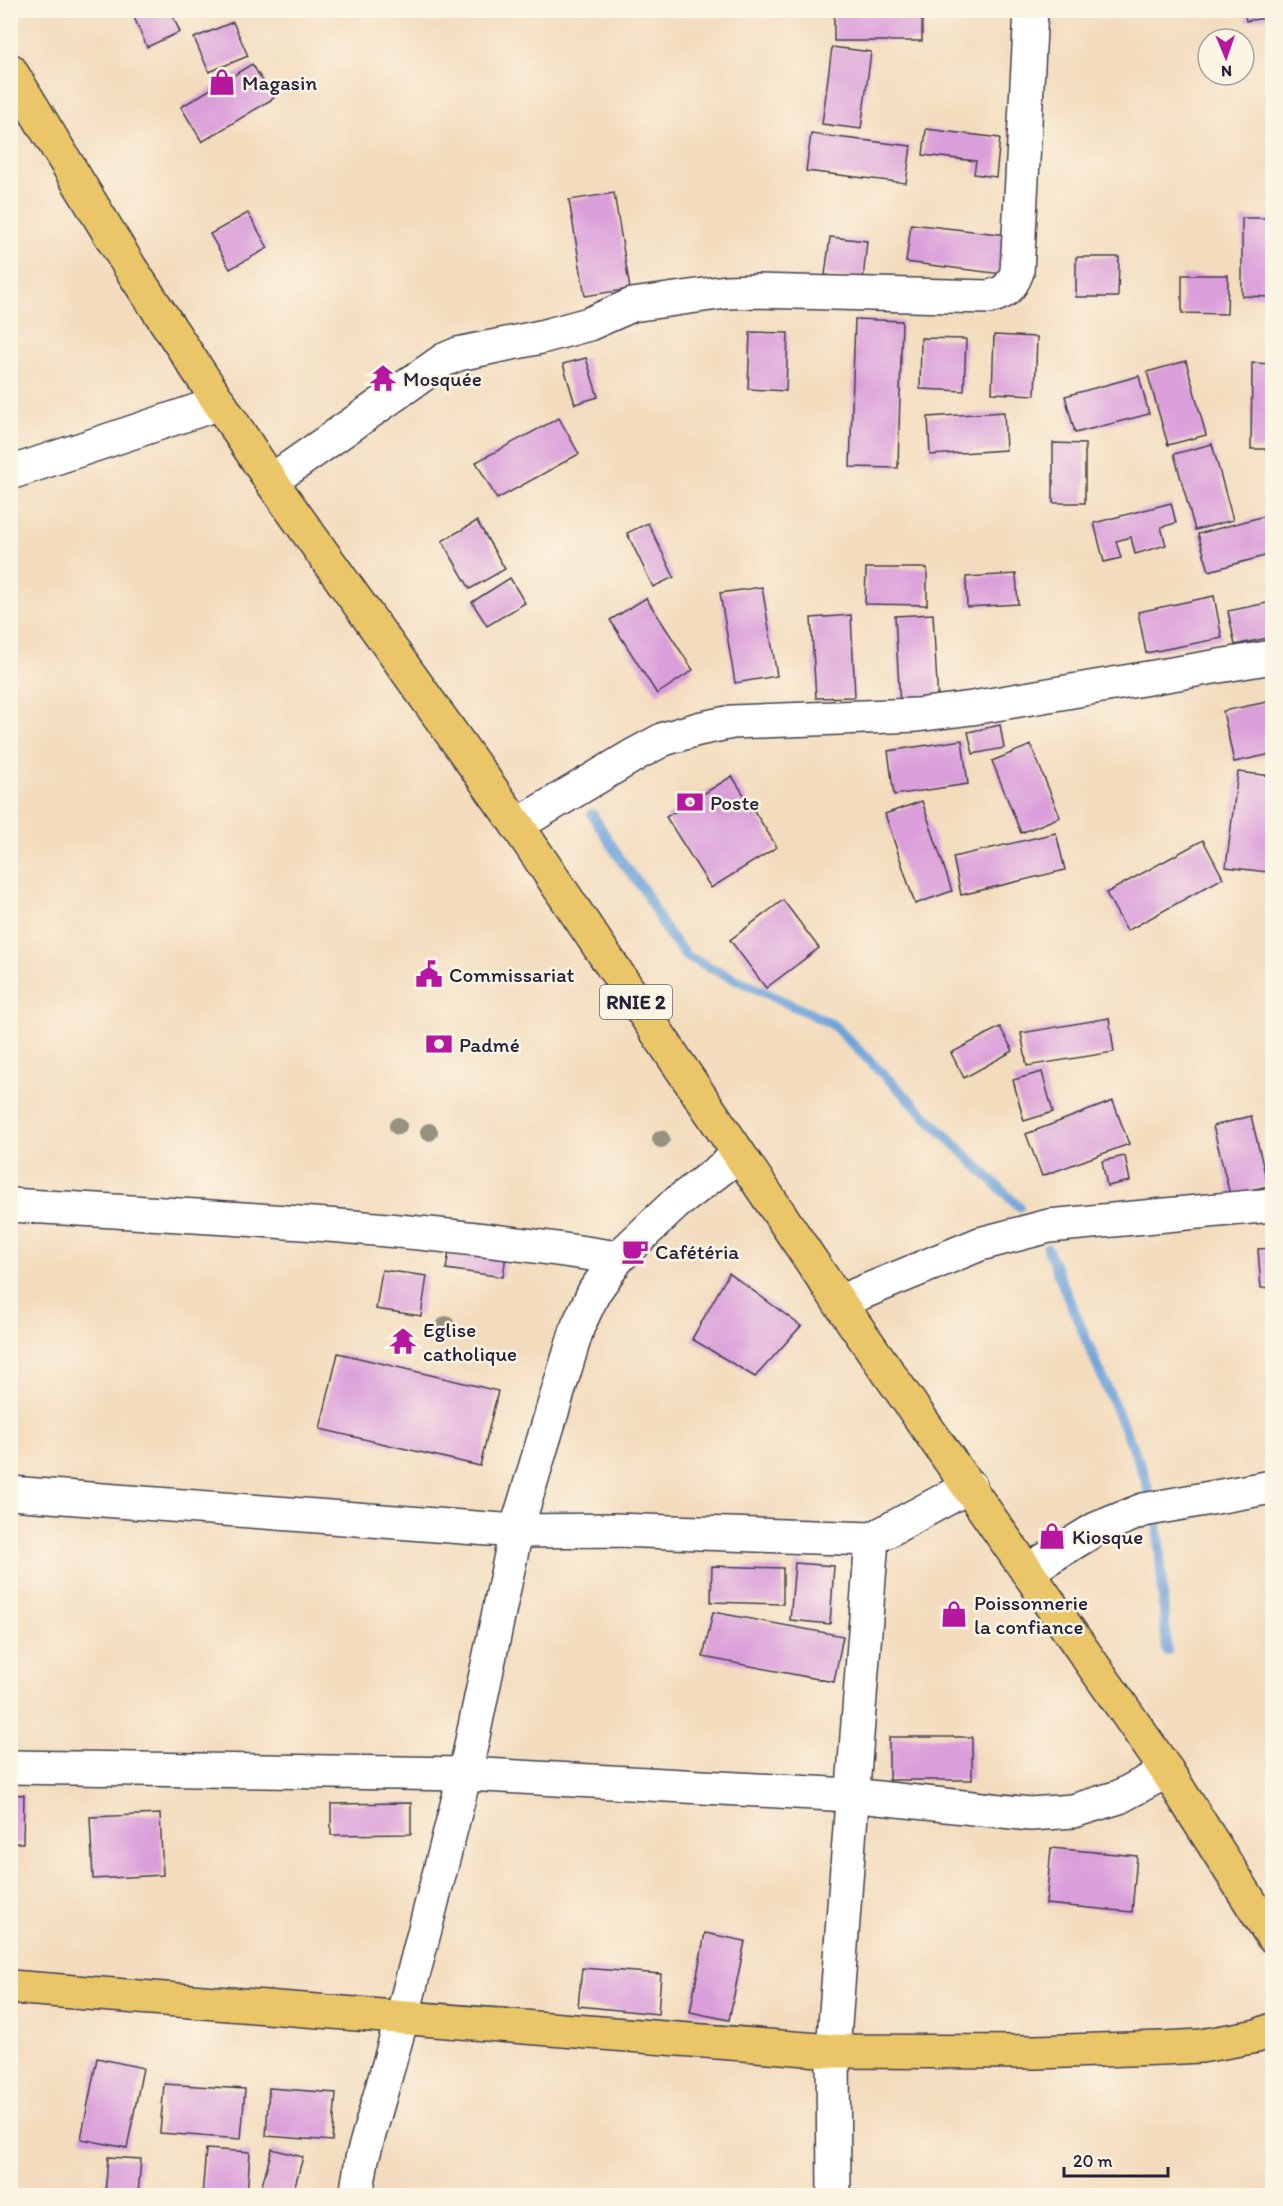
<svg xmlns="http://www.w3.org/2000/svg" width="1283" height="2206" font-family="Itim,sans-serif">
<rect width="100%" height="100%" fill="#fcf5e5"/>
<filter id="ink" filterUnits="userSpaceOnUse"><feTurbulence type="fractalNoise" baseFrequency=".0167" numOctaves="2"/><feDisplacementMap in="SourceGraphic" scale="12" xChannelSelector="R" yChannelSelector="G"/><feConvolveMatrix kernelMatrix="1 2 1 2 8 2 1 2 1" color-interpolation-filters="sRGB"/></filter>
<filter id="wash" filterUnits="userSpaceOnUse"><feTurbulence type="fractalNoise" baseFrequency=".008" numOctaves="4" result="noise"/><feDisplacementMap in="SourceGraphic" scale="24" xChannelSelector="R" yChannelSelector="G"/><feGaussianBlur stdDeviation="1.35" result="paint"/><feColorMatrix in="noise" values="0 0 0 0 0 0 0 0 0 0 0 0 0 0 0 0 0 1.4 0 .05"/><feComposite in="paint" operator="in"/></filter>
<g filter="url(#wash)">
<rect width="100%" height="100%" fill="#f3dcbd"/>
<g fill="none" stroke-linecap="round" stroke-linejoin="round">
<!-- stream -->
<g stroke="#6da2da" stroke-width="10">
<path d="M592,814L622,862L644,890L665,929L686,956L832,1024L1019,1207"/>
<path d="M1047,1248L1144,1474L1158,1530L1167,1651"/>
</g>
</g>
<g id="blocks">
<!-- building -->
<g fill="#da9eda">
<path d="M131,10H170L180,32L147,47Z"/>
<rect x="834" y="10" width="88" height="31"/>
<path d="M1244,10H1272V17L1246,21Z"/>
<path d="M233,22L248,56L209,72L194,38Z"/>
<path d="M832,47L871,52L861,129L822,124Z"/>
<path d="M252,64L274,98L202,142L181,107Z"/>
<path d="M926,129L1000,138L996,177L974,174L976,161L923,155Z"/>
<path d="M811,134L911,146L906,183L806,171Z"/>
<path d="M614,193L630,289L585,296L569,200Z"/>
<path d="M248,213L268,248L230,269L210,234Z"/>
<path d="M1242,218H1272V297L1242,296Z"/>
<path d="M911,224L1007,235L1002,274L906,262Z"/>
<path d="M830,237L867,241L863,280L825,275Z"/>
<path d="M1076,257H1119L1118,297H1076Z"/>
<path d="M1182,275H1228L1227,314L1182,313Z"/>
<path d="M855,319L902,321L898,468L850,467Z"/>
<path d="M750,332L788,333L786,391L748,389Z"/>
<path d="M994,335L1037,337L1035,395L992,393Z"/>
<path d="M921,338L966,339L964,391L920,389Z"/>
<path d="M586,358L598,397L575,404L563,364Z"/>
<path d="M1186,361L1206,435L1168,445L1147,372Z"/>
<path d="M1252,363L1272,364V449H1251Z"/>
<path d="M1139,376L1149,414L1075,433L1065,396Z"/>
<path d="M1004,412L1006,450L930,455L928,417Z"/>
<path d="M559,418L579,454L497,499L476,462Z"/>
<path d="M1053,443L1085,444V503H1053Z"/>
<path d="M1212,444L1233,520L1195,530L1174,454Z"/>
<path d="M1171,503L1176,523L1161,527L1166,545L1135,554L1131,537L1116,541L1121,558L1104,562L1094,523Z"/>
<path d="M1272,514V554L1209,571L1198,534Z"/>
<path d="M477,521L505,569L470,589L442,541Z"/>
<path d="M648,523L674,577L653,587L627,533Z"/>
<path d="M866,568H927V605L865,604Z"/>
<path d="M1016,574L1018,604L967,607L966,577Z"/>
<path d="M510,578L525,603L487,626L472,602Z"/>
<path d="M762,587L777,676L735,683L720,593Z"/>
<path d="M1214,596L1222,638L1146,653L1138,612Z"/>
<path d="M646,598L693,670L657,694L610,620Z"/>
<path d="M1272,602V637L1235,645L1228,611Z"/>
<path d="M933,614L938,703L900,706L895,616Z"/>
<path d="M851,615L855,697L816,698L811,618Z"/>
<path d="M1272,701V754L1234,762L1223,711Z"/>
<path d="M1000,725L1004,748L973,754L968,732Z"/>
<path d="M962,740L968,784L894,795L888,751Z"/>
<path d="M1031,745L1060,817L1021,833L992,761Z"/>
<path d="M1238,772L1272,776V825L1267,872L1226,867Z"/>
<path d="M732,776L777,847L711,888L666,817Z"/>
<path d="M922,801L952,891L915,904L885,814Z"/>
<path d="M1056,833L1065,870L961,895L953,857Z"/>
<path d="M1203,840L1223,878L1127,931L1106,893Z"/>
<path d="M783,900L819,948L766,988L730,940Z"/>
<path d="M1109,1018L1114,1052L1027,1066L1021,1033Z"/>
<path d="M1000,1027L1013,1051L964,1078L951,1053Z"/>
<path d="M1042,1072L1053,1112L1024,1121L1013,1080Z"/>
<path d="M1113,1101L1129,1144L1042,1176L1026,1134Z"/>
<path d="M1251,1116L1268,1186L1230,1195L1213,1126Z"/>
<path d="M1125,1156L1130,1181L1107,1186L1102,1161Z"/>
<path d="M450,1246L506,1255L503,1277L446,1269Z"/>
<path d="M1272,1248V1287L1261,1288L1258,1249Z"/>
<path d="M382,1270L427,1276L421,1316L376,1309Z"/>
<path d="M729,1273L801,1326L755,1377L692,1339Z"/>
<path d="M338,1353L498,1391L480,1466L320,1429Z"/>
<path d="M795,1563L834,1566L830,1624L790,1620Z"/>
<path d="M712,1566L783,1568V1604L711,1602Z"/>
<path d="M713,1612L843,1636L834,1682L703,1657Z"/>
<rect x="889" y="1737" width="83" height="43"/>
<path d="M10,1794L24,1795L23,1843H10Z"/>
<path d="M411,1803V1834L331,1835V1804Z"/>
<path d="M160,1814L163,1875L93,1879L90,1817Z"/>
<path d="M1051,1848L1137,1856L1132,1912L1046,1904Z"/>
<path d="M705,1933L745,1941L729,2020L690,2012Z"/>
<path d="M582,1968L661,1974L658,2014L578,2006Z"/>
<path d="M97,2058L143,2068L127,2148L81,2139Z"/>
<path d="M164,2084L245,2089L241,2139L160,2133Z"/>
<path d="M269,2088L336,2093L332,2141L266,2136Z"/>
<path d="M206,2149L250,2152L247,2196H202Z"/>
<path d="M272,2149L303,2157L292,2196H259Z"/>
<path d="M108,2157L141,2159L138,2196H105Z"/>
</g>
</g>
</g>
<g filter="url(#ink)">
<use href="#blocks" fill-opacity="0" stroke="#413e4e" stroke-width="1.5"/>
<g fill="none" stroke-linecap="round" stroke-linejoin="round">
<defs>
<g id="minor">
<path d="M10,473L220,403"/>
<path d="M271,481L444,360L458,354L541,337L589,324L632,305L726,292L756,291L989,297C1005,293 1011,288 1017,272L1031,10"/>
<path d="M517,825L636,754L664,739L698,729L732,722L917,715L972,708L1272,657"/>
<path d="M10,1205C214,1217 417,1226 618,1258"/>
<path d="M839,1302L980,1244L1049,1226L1272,1205"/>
<path d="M10,1493L516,1531L615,1530L872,1539"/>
<path d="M1027,1571L1096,1529L1143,1510L1272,1487"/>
<path d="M10,1767L465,1774L850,1795L1030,1814L1073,1811L1119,1797L1167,1771"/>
<path d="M356,2196L362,2159L402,2018L465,1774L516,1531L578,1326L594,1292L618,1258L675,1204L739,1155"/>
<path d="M834,2196L833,2051L872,1539L970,1486"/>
</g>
<g id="major">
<path d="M10,70L131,269L271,481L517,825L839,1302L1167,1771L1272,1936"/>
<path d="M10,1987L833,2051L1035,2052L1162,2048L1201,2046L1257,2036L1272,2030"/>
</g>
</defs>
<!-- minor casing -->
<use href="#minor" stroke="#413e4e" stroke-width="36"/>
<!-- major casing -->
<use href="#major" stroke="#413e4e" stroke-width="36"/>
<!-- minor -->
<use href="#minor" stroke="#fff" stroke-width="33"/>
<!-- major -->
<use href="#major" stroke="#ebc669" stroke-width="33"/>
</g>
<!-- trees -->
<g fill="#979280">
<circle cx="398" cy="1126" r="9"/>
<circle cx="429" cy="1132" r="9"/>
<circle cx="661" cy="1139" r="9"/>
<circle cx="446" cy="1325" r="9"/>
</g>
</g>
<!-- icons -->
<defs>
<symbol id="shop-bare" viewBox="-9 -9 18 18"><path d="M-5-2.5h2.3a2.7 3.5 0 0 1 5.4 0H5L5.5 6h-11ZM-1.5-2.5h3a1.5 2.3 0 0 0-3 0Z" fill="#b5179e" stroke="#fcf5e5" stroke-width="2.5" paint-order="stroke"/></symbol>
<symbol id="temple-bare" viewBox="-9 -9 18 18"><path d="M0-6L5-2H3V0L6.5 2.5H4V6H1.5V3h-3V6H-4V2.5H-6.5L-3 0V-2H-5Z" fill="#b5179e" stroke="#fcf5e5" stroke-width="2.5" paint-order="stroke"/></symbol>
<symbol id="bank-bare" viewBox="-9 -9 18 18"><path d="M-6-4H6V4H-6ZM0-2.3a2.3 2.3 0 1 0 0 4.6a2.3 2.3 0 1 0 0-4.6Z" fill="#b5179e" stroke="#fcf5e5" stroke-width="2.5" paint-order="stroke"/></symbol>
<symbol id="civic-bare" viewBox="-9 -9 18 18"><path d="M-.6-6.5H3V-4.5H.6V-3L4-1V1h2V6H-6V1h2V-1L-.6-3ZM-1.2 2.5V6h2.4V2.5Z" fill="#b5179e" stroke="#fcf5e5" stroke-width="2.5" paint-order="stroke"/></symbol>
<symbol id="cafe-bare" viewBox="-9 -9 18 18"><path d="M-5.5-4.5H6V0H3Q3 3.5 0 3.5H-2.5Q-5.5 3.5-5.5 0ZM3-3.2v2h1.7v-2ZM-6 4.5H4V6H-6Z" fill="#b5179e" stroke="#fcf5e5" stroke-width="2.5" paint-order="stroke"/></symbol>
</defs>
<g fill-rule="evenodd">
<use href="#shop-bare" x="203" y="63" width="38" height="38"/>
<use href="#temple-bare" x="364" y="359" width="38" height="38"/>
<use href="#bank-bare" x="671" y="783" width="38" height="38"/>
<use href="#civic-bare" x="410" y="955" width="38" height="38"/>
<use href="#bank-bare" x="420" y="1025" width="38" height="38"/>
<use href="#cafe-bare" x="616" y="1232" width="38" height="38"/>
<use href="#temple-bare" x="384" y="1322" width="38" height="38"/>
<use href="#shop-bare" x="1033" y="1517" width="38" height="38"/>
<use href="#shop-bare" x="935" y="1595" width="38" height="38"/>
</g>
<g text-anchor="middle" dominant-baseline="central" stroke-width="5" stroke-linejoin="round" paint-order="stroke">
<!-- shield labels -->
<rect fill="#fcf5e5" stroke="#63616e" stroke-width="1.5" x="600" y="985" width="72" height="34" rx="4.5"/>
<g font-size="20" font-weight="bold" fill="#22223b">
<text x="636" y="1002">RNIE 2</text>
</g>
<!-- poi labels -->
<g font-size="21" fill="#22223b" stroke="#fcf5e5" text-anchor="start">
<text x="242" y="82">Magasin</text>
<text x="403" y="378">Mosquée</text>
<text x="710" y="802">Poste</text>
<text x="449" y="974">Commissariat</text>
<text x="459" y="1044">Padmé</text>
<text x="655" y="1251">Cafétéria</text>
<text x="423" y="1329">Eglise<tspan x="423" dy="24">catholique</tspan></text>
<text x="1072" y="1536">Kiosque</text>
<text x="974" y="1602">Poissonnerie<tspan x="974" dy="24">la confiance</tspan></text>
</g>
</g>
<!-- margin -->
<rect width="1283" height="2206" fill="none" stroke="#fcf5e5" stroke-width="36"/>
<!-- north arrow -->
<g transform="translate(1226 57) rotate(178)"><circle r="28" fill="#fcf5e5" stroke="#a5a1a1" stroke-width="1.5"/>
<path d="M0-4.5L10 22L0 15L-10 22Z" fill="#b5179e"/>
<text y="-9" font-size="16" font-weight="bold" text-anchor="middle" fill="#22223b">N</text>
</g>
<!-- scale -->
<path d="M1064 2167v9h104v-9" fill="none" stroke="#22223b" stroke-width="3"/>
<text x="1073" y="2167" font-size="18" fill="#22223b" stroke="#fcf5e5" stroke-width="4.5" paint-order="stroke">20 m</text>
</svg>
